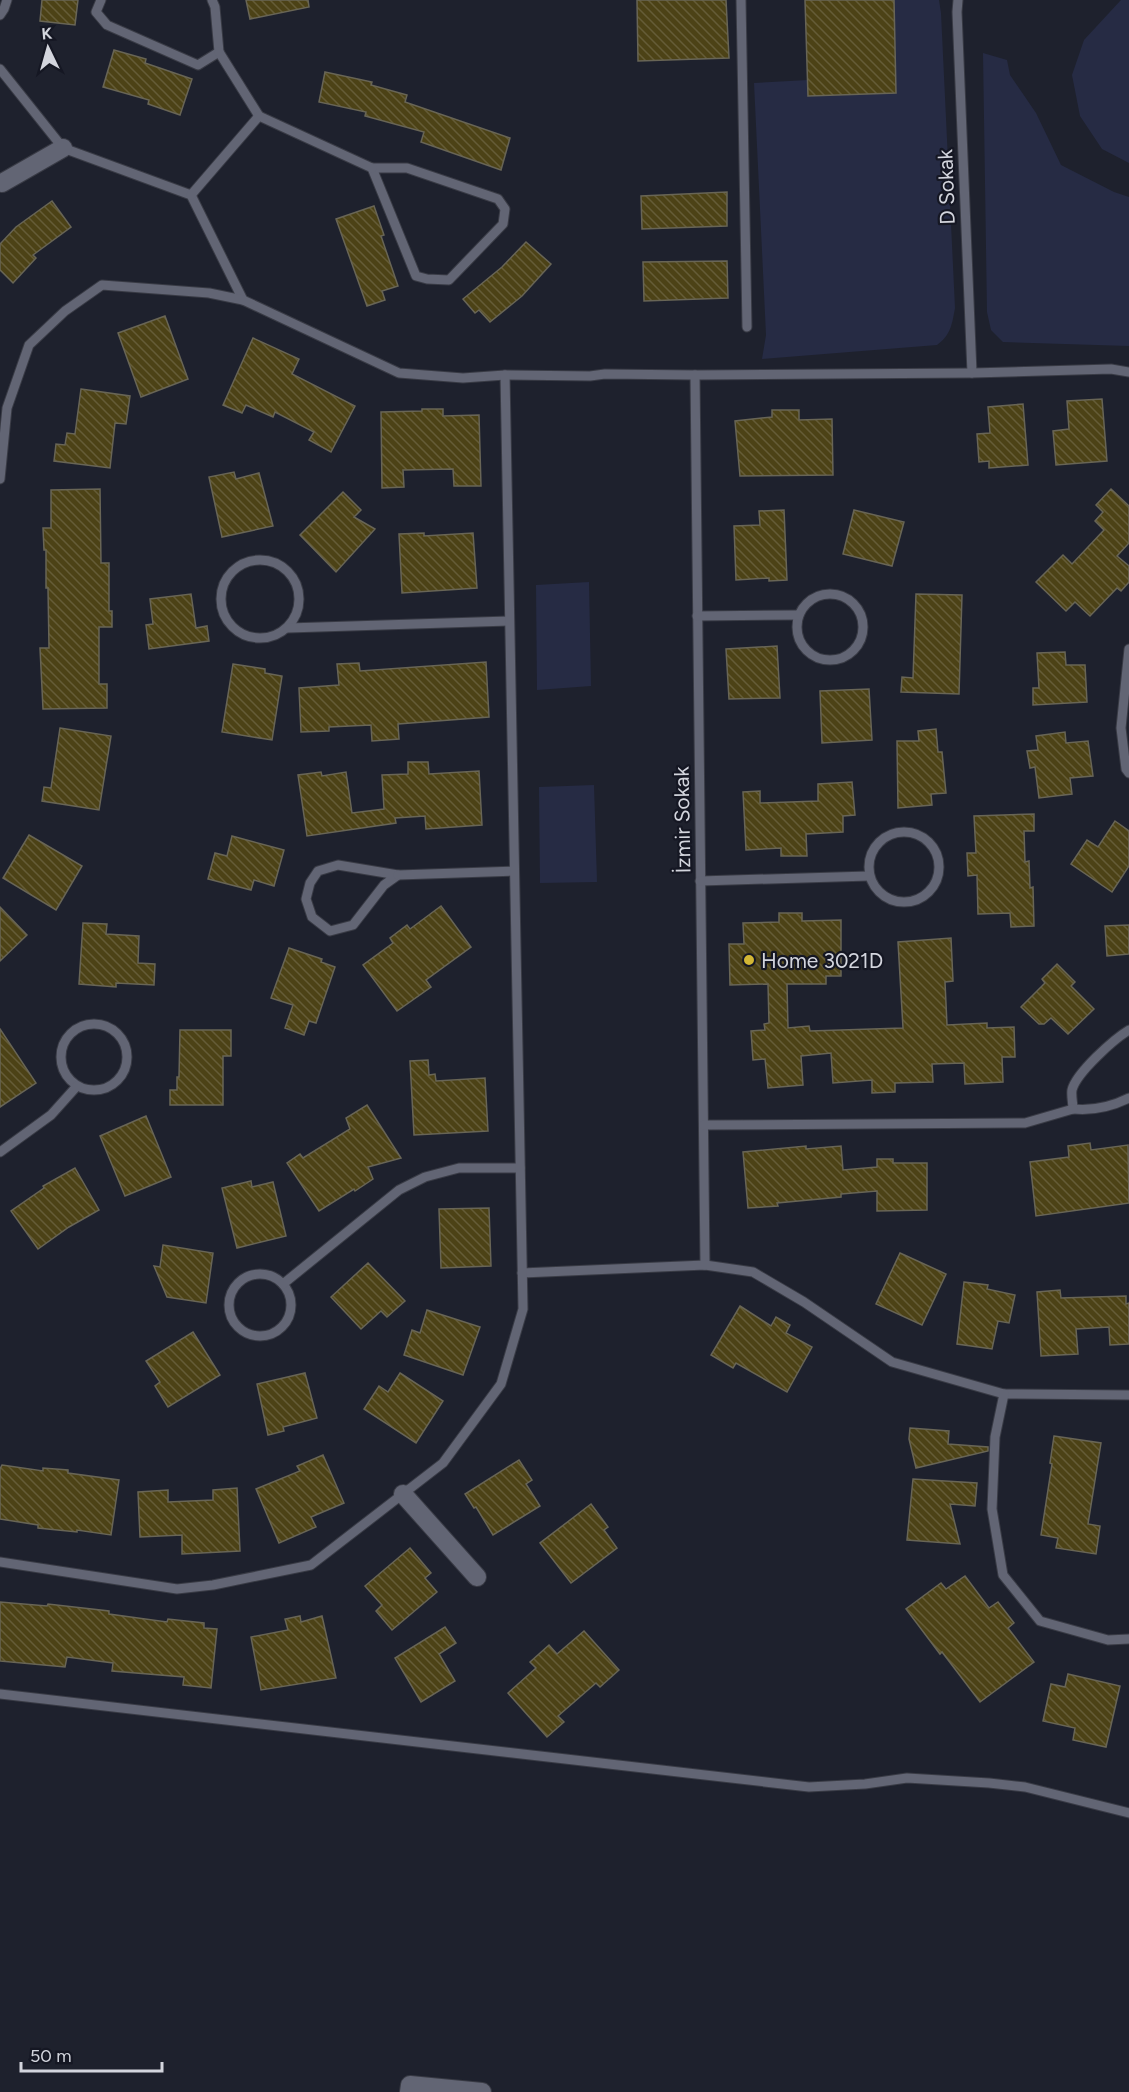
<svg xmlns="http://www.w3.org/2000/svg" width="1129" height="2092" font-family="Figtree,sans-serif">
<defs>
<pattern id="building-back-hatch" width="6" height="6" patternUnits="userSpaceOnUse" patternTransform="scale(1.5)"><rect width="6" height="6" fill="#4c4216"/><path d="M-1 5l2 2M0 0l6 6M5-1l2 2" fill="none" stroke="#655c37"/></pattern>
</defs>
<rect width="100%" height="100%" fill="#1e212d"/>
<!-- grass -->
<g fill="#262b44">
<path d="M894,0H939L941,13L955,308C952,324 951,335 937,345L762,359L766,335L754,83L808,80L809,96L896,93Z"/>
<path d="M1121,0H1129V163L1102,149L1080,116L1072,75L1084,40Z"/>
<path d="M983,53L1007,60L1010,75L1036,113L1061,165L1114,192L1129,197V346L1003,342L991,330L987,312Z"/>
<path d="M589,582L591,686L537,690L536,585Z"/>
<path d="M594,785L597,882L540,883L539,787Z"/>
</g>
<!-- building -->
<g fill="url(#building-back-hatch)" stroke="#686556" stroke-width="1.5">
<path d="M42,0H78L75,25L40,21Z"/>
<path d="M246,0H308L309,7L250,19Z"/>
<path d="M637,0H726L729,58L638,61Z"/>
<path d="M805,0H894L896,93L808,96Z"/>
<path d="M114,50L146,59L145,63L192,79L180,115L148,104L149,100L103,87Z"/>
<path d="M325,72L372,82L371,85L407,95L405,102L510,138L501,170L421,142L424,132L365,116L366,112L319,102Z"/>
<path d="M727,192V226L642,229L641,196Z"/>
<path d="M52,201L71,227L33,255L36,258L13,283L0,270V244L16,227Z"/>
<path d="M374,206L384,235L381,236L398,286L382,291L385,300L367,306L336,219Z"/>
<path d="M526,242L551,264L522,296L490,322L479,310L475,313L463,299L502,267Z"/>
<path d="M727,261L728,298L644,301L643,262Z"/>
<path d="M165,316L188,379L141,397L118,333Z"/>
<path d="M253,338L299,359L292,374L355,406L331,452L309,440L314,432L275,412L273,417L246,405L242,413L223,405Z"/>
<path d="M81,389L130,396L126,424L115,423L110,468L54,461L56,444L65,445L67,433L75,434Z"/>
<path d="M1102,399L1107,461L1056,465L1053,431L1069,429L1067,401Z"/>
<path d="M1023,404L1028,465L989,468V461L979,462L977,434L990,433L988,407Z"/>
<path d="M422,409H443V416L479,415L481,486H454L453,469L403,470L404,487L382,488L381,412L422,411Z"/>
<path d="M772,410H799V420L832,419L833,475L740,476L735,421L772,417Z"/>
<path d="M234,472L236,479L259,473L273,526L222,537L209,477Z"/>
<path d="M100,489L101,563H109V611H112V627H99V684H107V708L43,709L40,648H49L48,588H46V550H44L43,528H51V490Z"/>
<path d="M1111,489L1129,506V543L1117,556L1129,566V582L1121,591L1117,588L1090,616L1075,602L1066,611L1036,582L1063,555L1072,564L1104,530L1095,521L1103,512L1096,505Z"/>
<path d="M343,492L361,510L354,517L375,529L336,572L300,535Z"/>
<path d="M784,510L787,580L769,581V578L736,580L734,526L760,525L759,511Z"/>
<path d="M854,510L904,522L892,566L843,554Z"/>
<path d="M424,533V536L473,533L477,588L402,593L399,534Z"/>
<path d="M191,594L196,628L207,626L209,641L149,649L146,625L153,624L150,599Z"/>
<path d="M916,594L962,595L959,694L901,692L902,677L913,678Z"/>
<path d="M777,646L780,698L729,699L726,649Z"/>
<path d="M1065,652L1066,665H1085L1087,702L1033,705V688H1039L1037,653Z"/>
<path d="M486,662L489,717L398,724L399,739L372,741L371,725L329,727V731L301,732L299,688L339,685L337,664L359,663L360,671Z"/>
<path d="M233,664L265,669V673L282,676L272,740L222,732Z"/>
<path d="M869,689L872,740L822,743L820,691Z"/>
<path d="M60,728L111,736L99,810L42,801L44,787L51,788Z"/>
<path d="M936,729L938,752H942L946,793L931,794L932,805L898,808L897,741H919L918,731Z"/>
<path d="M1065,732L1066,743L1088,741L1093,776L1070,778L1072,794L1039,798L1035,767L1030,768L1027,751L1038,750L1036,736Z"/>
<path d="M408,762H428L429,774L479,771L482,825L426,829L425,816L395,818L396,823L307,836L298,775L321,772L322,776L346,772L352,813L384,809L382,775L408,774Z"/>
<path d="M852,782L855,815L843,816V832L806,834L807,856H781V848L746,850L743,792L760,791V803L818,801V784Z"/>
<path d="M1034,814V831H1024L1025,862L1029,861L1030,888L1033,887L1034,926L1011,927L1010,913L978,914L977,875L968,876L967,853H976L974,816Z"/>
<path d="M1115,821L1129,831V866L1112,892L1071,864L1087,840L1098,847Z"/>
<path d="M29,835L82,866L56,910L3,878Z"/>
<path d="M232,836L284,850L274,886L254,880L251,890L208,879L215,853L227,856Z"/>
<path d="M441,906L471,947L426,980L431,987L397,1011L363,965L393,943L390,938L407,925L410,929Z"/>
<path d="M0,907L27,935L0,961Z"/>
<path d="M779,913H802V921L841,920V976H826V984H787L788,1028L809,1026L810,1031L903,1028L898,942L951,938L953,981L945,982L947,1025L987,1023V1028L1014,1027L1015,1057H1002L1003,1082L965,1084L964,1063L932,1064L933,1082L895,1083V1092L872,1093V1080L833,1083L831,1053L801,1056L803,1085L768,1088L765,1059L753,1060L751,1031L765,1030L764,1024L769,1023L768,984L730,985L729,944H744L743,923L779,922Z"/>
<path d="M83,923L107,924L106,934L139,936L138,963L155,964L154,985L116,983V987L79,984Z"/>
<path d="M1129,925V954L1107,956L1105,926Z"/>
<path d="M289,948L322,959L321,962L335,967L316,1023L309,1021L304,1035L285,1028L293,1005L271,998Z"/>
<path d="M1057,964L1075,982L1071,986L1094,1009L1068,1034L1051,1018L1044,1024H1039L1021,1007L1045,983L1042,979Z"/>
<path d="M0,1029L36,1083L0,1107Z"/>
<path d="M180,1030H231V1056H223V1105H170V1090H177V1077H179Z"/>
<path d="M428,1060L429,1075L435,1074L436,1081L485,1078L488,1131L414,1135L410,1061Z"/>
<path d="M367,1105L401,1158L368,1167L373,1179L355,1191L354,1189L319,1211L287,1163L300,1154L303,1158L350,1129L346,1118Z"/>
<path d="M146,1116L171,1177L125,1196L100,1136Z"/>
<path d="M1090,1143L1091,1150L1128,1145L1129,1203L1036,1216L1030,1162L1069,1157L1068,1146Z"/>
<path d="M806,1146V1149L841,1146L843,1170L877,1167V1159H893V1163H927V1210L877,1211V1191L841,1194V1197L777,1203L778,1206L748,1208L743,1152Z"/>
<path d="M75,1168L99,1210L69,1227L38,1249L11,1211L44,1188L43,1186Z"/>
<path d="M251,1181L252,1187L273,1182L286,1236L237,1248L222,1188Z"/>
<path d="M489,1208L491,1266L441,1268L439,1209Z"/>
<path d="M163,1245L213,1253L206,1303L167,1297L154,1266L160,1267Z"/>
<path d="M900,1253L946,1274L922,1325L876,1304Z"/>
<path d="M368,1263L405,1301L387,1317L381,1311L361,1329L331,1297Z"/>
<path d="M964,1282L988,1285L987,1289L1015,1295L1009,1323L998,1321L992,1349L957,1344Z"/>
<path d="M1060,1290L1061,1298L1126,1296V1304L1129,1303V1344L1110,1345L1109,1327L1076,1329L1078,1354L1041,1356L1037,1292Z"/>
<path d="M740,1306L771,1326L776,1317L790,1325L786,1333L812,1347L787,1392L736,1363L733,1368L711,1355Z"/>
<path d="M427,1310L480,1327L463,1375L404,1355L412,1330L420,1333Z"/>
<path d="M193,1332L220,1375L168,1407L155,1386L160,1382L146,1361Z"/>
<path d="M305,1373L317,1418L283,1427L284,1431L268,1435L257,1384Z"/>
<path d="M400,1373L443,1401L416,1443L364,1409L379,1386L388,1392Z"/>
<path d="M910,1428L949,1431L948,1444L988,1447V1451L916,1468L909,1439Z"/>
<path d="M1054,1436L1101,1443L1088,1524L1100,1526L1096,1554L1056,1548L1058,1538L1041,1535L1052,1464L1050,1463Z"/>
<path d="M323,1455L344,1503L311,1517L316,1527L279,1543L256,1489L300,1471L297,1466Z"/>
<path d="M519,1460L532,1480L526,1484L540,1506L493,1535L476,1507L474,1508L465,1494Z"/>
<path d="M2,1465L43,1471V1468L68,1470V1473L119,1480L111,1535L77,1530V1532L38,1528V1525L0,1519V1469Z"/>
<path d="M913,1479L977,1483L975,1506L950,1504L960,1544L907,1540Z"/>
<path d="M237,1488L240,1551L182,1554V1535L140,1537L138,1492L168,1490V1502L213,1500V1490Z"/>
<path d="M591,1504L608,1527L604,1530L617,1548L571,1583L540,1543Z"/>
<path d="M410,1548L431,1573L425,1578L437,1592L392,1630L376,1611L382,1605L365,1586Z"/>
<path d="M965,1576L989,1608L998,1602L1014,1623L1008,1628L1034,1662L980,1702L942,1652L940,1654L906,1609L941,1583L946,1589Z"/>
<path d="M0,1602L47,1606L48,1604L109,1611V1614L167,1622L168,1619L204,1623V1628L217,1629L211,1688L183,1685L184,1677L112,1671L113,1663L67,1657L65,1667L0,1661Z"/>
<path d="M300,1616L301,1622L322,1616L336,1678L261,1690L251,1637L288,1630L285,1619Z"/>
<path d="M445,1627L456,1643L439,1654L455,1681L421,1702L395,1658Z"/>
<path d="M584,1631L619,1670L600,1687L596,1683L558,1716L564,1722L547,1737L508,1693L536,1668L530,1662L549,1645L557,1654Z"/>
<path d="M1068,1674L1120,1686L1106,1747L1073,1740L1075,1728L1043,1721L1051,1684L1065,1687Z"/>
</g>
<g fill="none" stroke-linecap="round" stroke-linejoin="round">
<defs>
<g id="lane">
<path d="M101,0L96,12L107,25L198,65L219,52L215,7L212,0"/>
<path d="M741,0L747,327"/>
<path d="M958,0L957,12L972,373"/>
<path d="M0,15L4,9L7,0"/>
<path d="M219,52L259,116"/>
<path d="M0,69L63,148L191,195L243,300"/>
<path d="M372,168H407L498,199L505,209L503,224L449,280L427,279L416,276Z"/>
<path d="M191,195L259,116L372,168"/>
<path d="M695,375L705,1265"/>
<path d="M0,479L7,408L29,345L65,311L102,285L209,293L243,300L399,373L463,378L505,375L590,376L605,374L695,375L972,373L1111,369L1129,372"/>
<circle cx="260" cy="599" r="39"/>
<circle cx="830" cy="627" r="33"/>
<path d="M697,616L799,615"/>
<path d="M288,628L509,621"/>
<path d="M1129,649L1121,728L1126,769L1129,773"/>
<circle cx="904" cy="867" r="35"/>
<path d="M338,865L398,875L384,885L353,925L330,931L312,917L306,899L310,883L318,871Z"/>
<path d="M398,875L514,871"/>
<path d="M700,881L869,876"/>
<circle cx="94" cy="1057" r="33"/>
<path d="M1129,1030C1114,1039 1076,1073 1072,1090C1071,1095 1073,1104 1073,1109C1094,1111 1111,1107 1129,1098"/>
<path d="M704,1125L1025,1123L1073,1109"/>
<path d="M0,1152L51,1115L77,1086"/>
<path d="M522,1273L705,1265L753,1272L804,1302L892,1362L1004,1394L1129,1395"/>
<circle cx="260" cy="1305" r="31"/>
<path d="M283,1284L399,1190L425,1177L459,1168H520"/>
<path d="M1004,1394L995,1437L992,1509L1003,1575L1040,1621L1108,1640L1129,1639"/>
<path d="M0,1562L177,1589L213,1585L311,1565L443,1463L501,1384L523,1309L505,375"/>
<path d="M0,1694L809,1787L865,1784L907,1778L989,1783L1025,1787L1129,1813"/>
</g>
<g id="street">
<path d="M2,183L63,148"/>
<path d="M403,1494L477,1577"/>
<path d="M409,2092L410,2085L482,2092"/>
</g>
</defs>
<!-- lane casing -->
<use href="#lane" stroke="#393b45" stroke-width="11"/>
<!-- street casing -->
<use href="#street" stroke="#393b45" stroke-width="20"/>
<!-- lane -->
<use href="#lane" stroke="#626574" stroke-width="9"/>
<!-- street -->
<use href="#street" stroke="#626574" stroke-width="18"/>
</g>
<!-- markers -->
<circle fill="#d2b635" stroke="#151723" stroke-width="2" cx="749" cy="960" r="6"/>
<g text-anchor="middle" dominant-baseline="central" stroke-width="4.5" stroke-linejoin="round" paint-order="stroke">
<!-- street labels -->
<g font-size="21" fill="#d3d5dd" stroke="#151723">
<text transform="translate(946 187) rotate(-92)">D Sokak</text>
<text transform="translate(682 820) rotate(-91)">İzmir Sokak</text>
</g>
<!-- poi labels -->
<g font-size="21" fill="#d3d5dd" stroke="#151723" text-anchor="start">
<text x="761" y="960">Home 3021D</text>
</g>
</g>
<!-- north arrow -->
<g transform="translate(48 48) rotate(355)" stroke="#151723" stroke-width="4.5" paint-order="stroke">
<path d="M0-4.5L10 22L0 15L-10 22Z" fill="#d3d5dd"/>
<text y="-9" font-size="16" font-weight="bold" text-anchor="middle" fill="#d3d5dd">K</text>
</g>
<!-- scale -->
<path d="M21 2062v9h141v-9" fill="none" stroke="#d3d5dd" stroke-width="3"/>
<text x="30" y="2062" font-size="18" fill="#d3d5dd" stroke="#151723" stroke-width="4.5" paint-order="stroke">50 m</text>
</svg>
